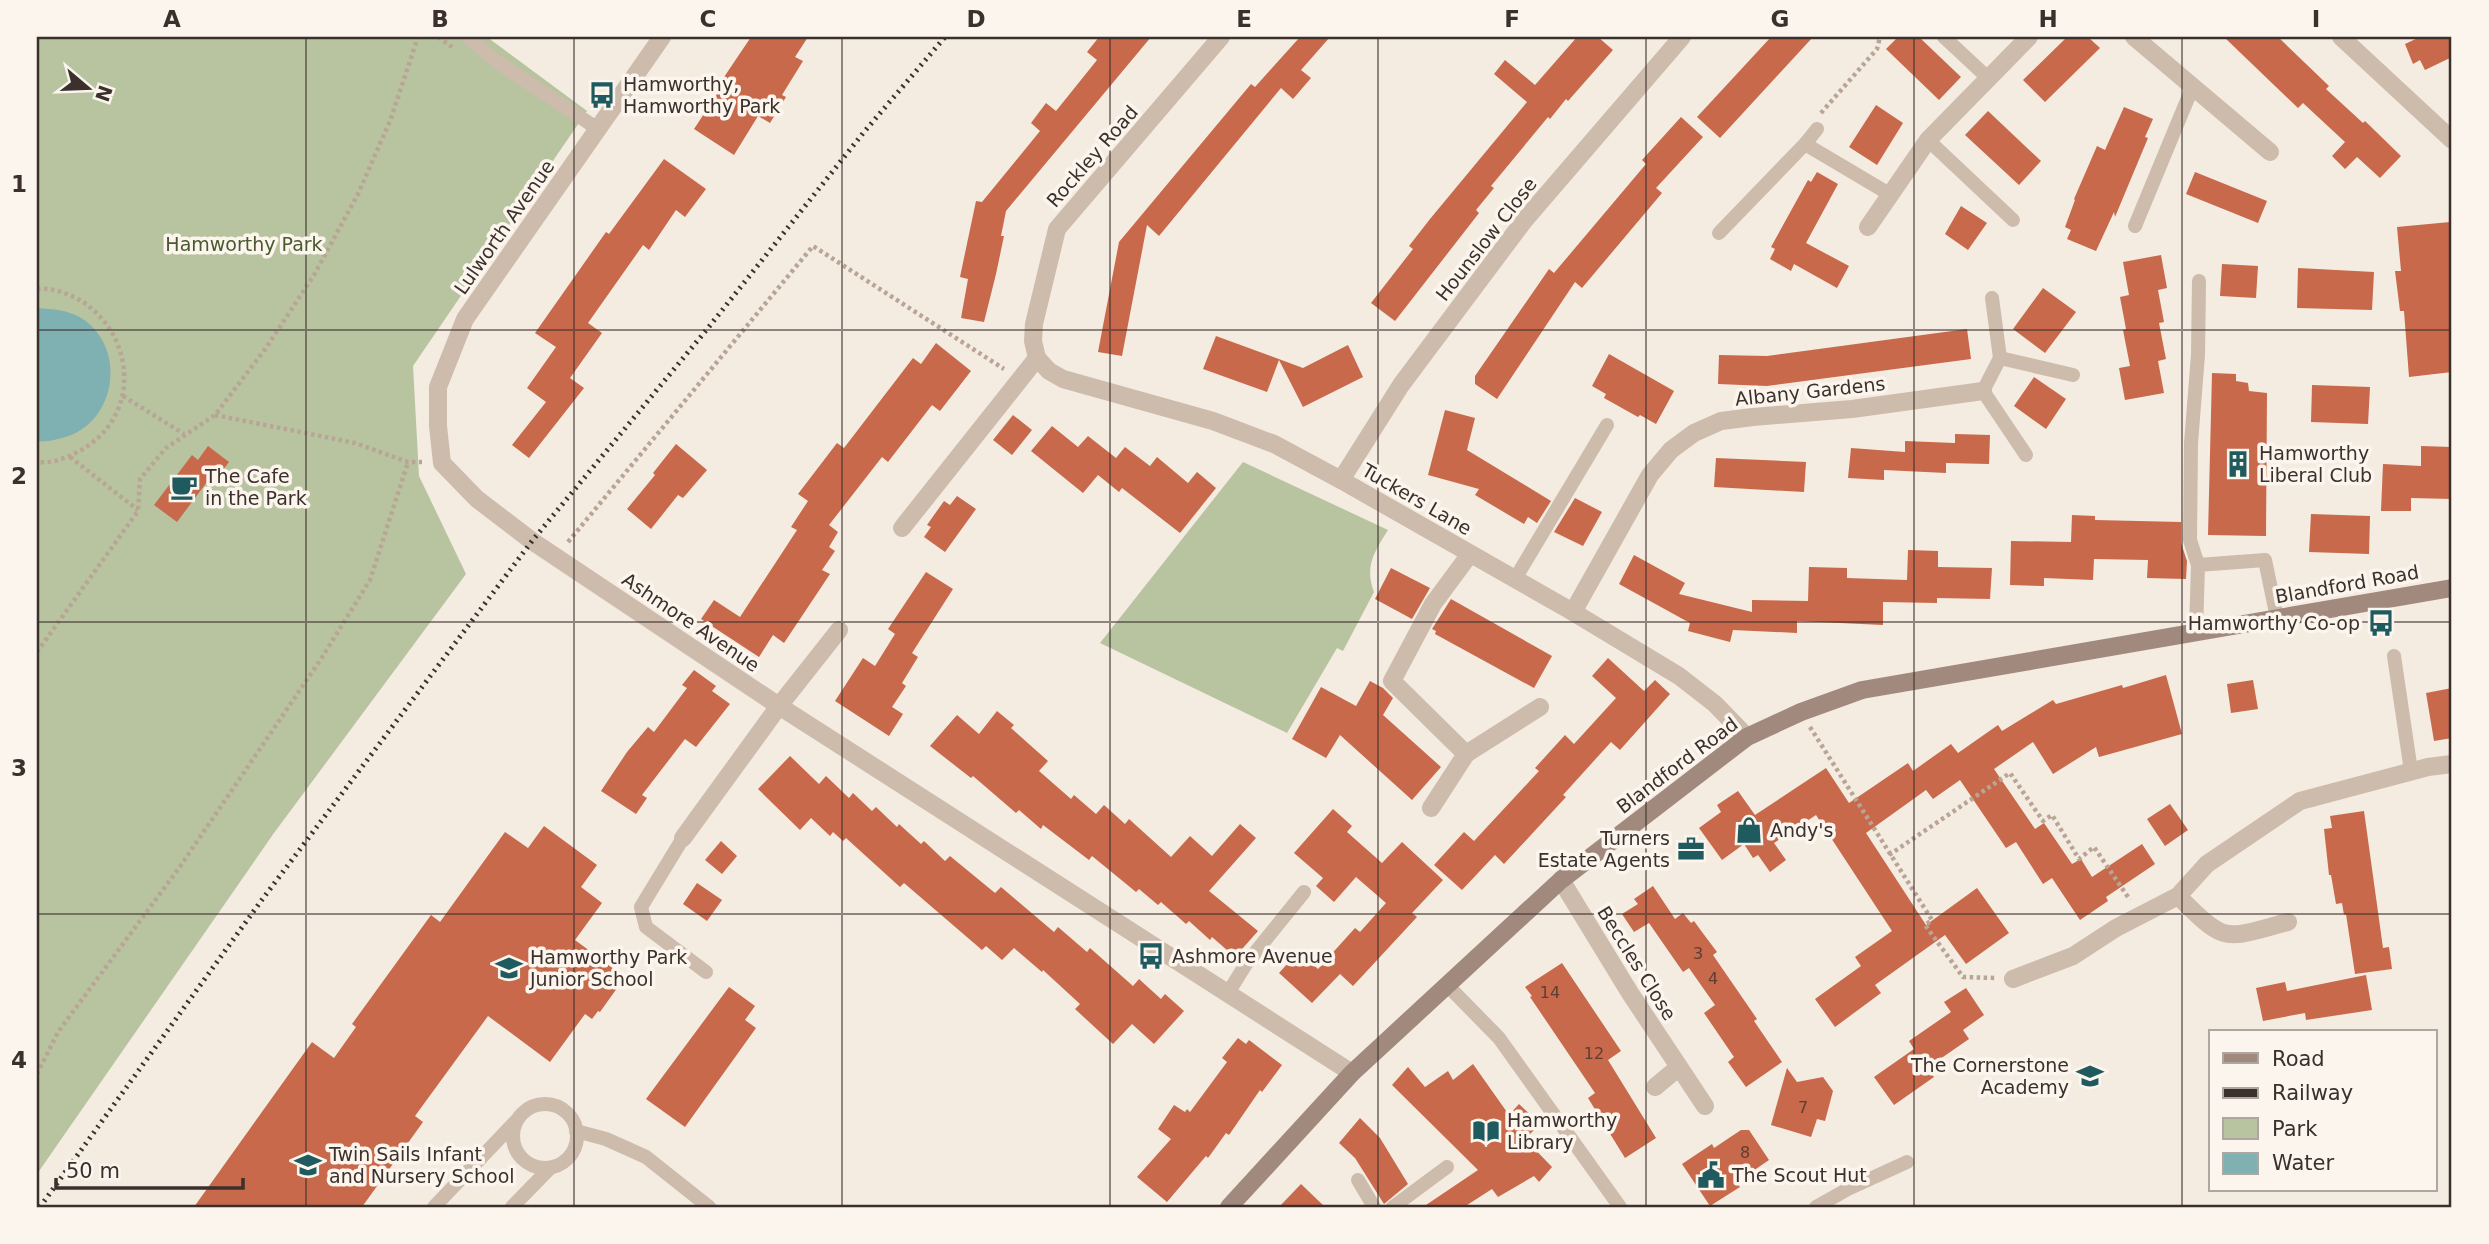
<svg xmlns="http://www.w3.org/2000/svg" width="2489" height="1244" font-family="'DejaVu Sans',sans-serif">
<rect width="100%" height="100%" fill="#f4ebe1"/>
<!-- green -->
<g fill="#b8c4a0">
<path d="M37,37H487L587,111L413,366L419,476L466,574L274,833L37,1174Z"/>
<path d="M1243,462L1388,530C1375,551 1364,566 1374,592L1343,651L1337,648L1287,733L1100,643Z"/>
</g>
<!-- water -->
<path fill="#7fb0b2" d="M37,308C53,309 69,310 83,319C130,352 114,429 58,439C50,441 44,442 37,441Z"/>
<!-- building -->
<g fill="#c8694b">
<path d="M751,37H808L795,57L803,61L782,95L786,97L770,123L758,116L734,155L694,129L721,88L718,86Z"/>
<path d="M1099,37H1151L1006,211L1001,236H1004L996,274L984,322L961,318L968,279L960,277L976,201L982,202L1040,131L1031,123L1046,103L1056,111L1097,60L1087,52Z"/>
<path d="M1300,37H1330L1301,70L1311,78L1293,99L1281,88L1159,236L1147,225L1122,356L1098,352L1119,242L1251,84L1255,87Z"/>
<path d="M1577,37H1598L1613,50L1568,101L1566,99L1550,119L1548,117L1491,186L1494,188L1476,210L1479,213L1395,321L1371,303L1413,249L1409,246L1430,219L1527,102L1494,74L1505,60L1535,85Z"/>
<path d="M1771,37H1813L1720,138L1697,117Z"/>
<path d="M1898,37H1919L1961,77L1939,100L1886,49Z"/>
<path d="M2067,37H2088L2100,48L2045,102L2023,80Z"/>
<path d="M2224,37H2278L2329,86L2326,89L2363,123L2365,121L2401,156L2380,178L2357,157L2345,169L2332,156L2345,142L2303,103L2298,108Z"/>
<path d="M2420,37H2452V57L2425,70L2420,60L2413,64L2405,44Z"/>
<path d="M1876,105L1903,123L1877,165L1849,147Z"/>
<path d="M2124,107L2153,119L2145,137L2148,138L2115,217L2114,212L2096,251L2067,239L2071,230L2065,227L2075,200L2074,199L2097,146L2105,150Z"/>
<path d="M1988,111L2041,161L2019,185L1965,135Z"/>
<path d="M1681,117L1703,137L1656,188L1662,193L1582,288L1575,282L1497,399L1475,384V376L1549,269L1554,273L1646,164L1642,160Z"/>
<path d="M664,159L706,189L685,217L676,210L649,250L643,245L588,323L602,333L570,378L584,388L529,458L512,445L546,402L527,388L556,347L535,333L606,232L609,234Z"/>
<path d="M1817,172L1838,184L1806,243L1849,266L1837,288L1794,264L1791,271L1770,259L1775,249L1771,247L1808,180L1811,182Z"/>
<path d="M2195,172L2267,201L2258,223L2186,194Z"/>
<path d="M1961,206L1987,223L1968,250L1945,234Z"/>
<path d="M2450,222L2452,242V372L2409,377L2404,311H2400L2395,271H2401L2397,227Z"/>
<path d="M2161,255L2167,288L2158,290L2164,322L2159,323L2166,359L2158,361L2164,393L2125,400L2119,368L2130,366L2123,330L2126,329L2120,297L2129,295L2123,262Z"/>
<path d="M2222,264L2258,266L2256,298L2220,296Z"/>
<path d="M2298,268L2374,272L2372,310L2297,308Z"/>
<path d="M2043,288L2076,312L2045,353L2013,329Z"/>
<path d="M1967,329L1971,359L1767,386L1718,384L1719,355L1767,356Z"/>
<path d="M1216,336L1303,368L1348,345L1363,377L1303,407L1279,360L1267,392L1203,369Z"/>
<path d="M936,343L971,371L940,411L932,405L888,462L882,457L829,525L838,532L829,547L835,551L822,570L830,574L784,643L773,635L759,657L701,619L714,600L740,617L797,530L791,527L808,501L798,494L837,443L844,448L913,358L921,364Z"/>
<path d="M1609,354L1674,391L1656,424L1640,415L1638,417L1604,398L1606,394L1592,386Z"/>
<path d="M2212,373L2236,374V381L2248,383L2249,391L2267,393L2266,536L2208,535Z"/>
<path d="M2034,377L2066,399L2046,429L2014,406Z"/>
<path d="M2312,385L2370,387L2368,424L2311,422Z"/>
<path d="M1445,410L1475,418L1467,450L1551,501L1537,523L1528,517L1524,524L1475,495L1479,489L1428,475Z"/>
<path d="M1013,415L1032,430L1012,455L993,440Z"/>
<path d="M1052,426L1078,447L1088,436L1116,458L1125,447L1150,466L1157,457L1188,483L1197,472L1216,488L1180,533L1122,488L1119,492L1098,475L1083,493L1031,451Z"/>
<path d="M1955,434L1990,435L1989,464L1946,463V473L1884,470V480L1848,478L1851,448L1905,452V441L1955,443Z"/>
<path d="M676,444L707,470L683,498L678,495L651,529L627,509L655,475L653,473Z"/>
<path d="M208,446L229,462L211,486L207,482L177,522L154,505L192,455L198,460Z"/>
<path d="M2421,446L2452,447V499L2411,498V511H2381L2383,464L2421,466Z"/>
<path d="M1716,458L1806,462L1804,492L1714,487Z"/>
<path d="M957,496L976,509L945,552L924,537L931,527L927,525L944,501L950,505Z"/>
<path d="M1575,498L1602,512L1583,546L1554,532Z"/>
<path d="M2311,514L2370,516L2369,554L2309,552Z"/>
<path d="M2072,515L2095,516V520L2181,522V543L2187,561L2186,579L2147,578L2148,560L2094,559L2093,580L2044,578V586L2010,585L2011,541L2071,542Z"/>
<path d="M1908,550L1938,551V567L1992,568L1990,599L1937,598V603L1883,602V625L1797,621V633L1733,630L1730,642L1688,631L1690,623L1619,584L1634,555L1685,583L1679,594L1752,612V600L1808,601L1809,567L1847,568V578L1907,580Z"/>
<path d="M1391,568L1430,588L1412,619L1375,599Z"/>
<path d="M926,572L953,589L912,653L918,657L902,683L906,686L892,707L903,714L889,736L835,701L863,658L875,666L895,634L888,629Z"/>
<path d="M1451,599L1552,656L1534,688L1435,634L1436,631L1432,629Z"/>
<path d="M1608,658L1644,691L1655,680L1670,694L1620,750L1611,742L1563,795L1566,797L1504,864L1495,855L1462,890L1434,865L1464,832L1474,841L1539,771L1535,768L1565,735L1574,744L1616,698L1592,676Z"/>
<path d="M694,670L716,686L712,691L730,704L696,747L685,739L642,795L647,798L636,814L601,791L627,752L648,727L654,732L687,688L682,685Z"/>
<path d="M2166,675L2182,734L2099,757L2096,747L2053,774L2033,742L1994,769L2035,829L2044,823L2072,864L2081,859L2092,877L2142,844L2155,864L2106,897L2108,901L2080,920L2052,878L2043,884L2016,842L2006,848L1960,780L1933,799L1926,790L1866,833L1926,925L1977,888L2009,933L1966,964L1945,935L1875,985L1881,993L1835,1027L1815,999L1861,966L1855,957L1892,931L1816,815L1774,843L1786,860L1770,872L1758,855L1753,858L1744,844L1722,860L1699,828L1721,812L1717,805L1738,791L1755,815L1826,768L1849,803L1908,763L1913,771L1951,744L1958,753L1998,725L2002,731L2053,700L2056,704L2122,685L2123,688Z"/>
<path d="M2253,680L2258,709L2231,713L2227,684Z"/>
<path d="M1370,681L1383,688L1393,698L1383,715L1441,767L1412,800L1340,735L1326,758L1292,739L1321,687L1356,706Z"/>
<path d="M2452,688V738L2434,741L2426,693Z"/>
<path d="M997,711L1014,725L1011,728L1048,761L1039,771L1071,799L1074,795L1096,814L1104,805L1125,824L1129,819L1171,857L1190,836L1212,856L1240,824L1256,838L1209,891L1258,931L1235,957L1212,937L1210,940L1189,921L1186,924L1161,902L1158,905L1139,889L1136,892L1092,856L1089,860L1043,825L1041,829L1019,810L1016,813L973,776L971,778L930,746L957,715L979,734Z"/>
<path d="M790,756L819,784L826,776L849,798L853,793L872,811L876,807L897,827L899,824L921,844L924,841L945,861L950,856L995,893L1001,887L1054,932L1058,927L1087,952L1090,948L1133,986L1139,979L1161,999L1165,994L1184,1011L1154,1044L1132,1024L1113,1044L1075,1009L1080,1004L1043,970L1042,972L1014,948L1002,960L986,946L982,950L904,883L900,887L846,838L843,841L833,832L830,836L811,818L800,830L758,789Z"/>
<path d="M2170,804L2188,830L2165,846L2147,819Z"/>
<path d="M1333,809L1352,826L1347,832L1382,863L1402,842L1443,880L1412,913L1417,917L1353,986L1340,974L1312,1003L1279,973L1299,951L1318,969L1355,928L1360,932L1386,903L1356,877L1334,902L1316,886L1323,878L1294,853Z"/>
<path d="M2364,811L2383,948L2389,947L2392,969L2355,974L2346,914L2344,915L2342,903L2336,904L2331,875H2329L2324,829L2332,828L2330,816Z"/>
<path d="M544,826L597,865L581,887L602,903L575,940L625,977L600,1012L598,1011L592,1019L585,1014L550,1062L488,1016L415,1116L423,1122L362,1207H194L312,1042L334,1058L356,1027L352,1024L431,915L440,922L505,832L528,848Z"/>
<path d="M721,841L737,856L722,874L705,860Z"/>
<path d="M697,883L722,900L707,921L683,904Z"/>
<path d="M1653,886L1675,919L1683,913L1691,923L1694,921L1702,932L1717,952L1713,955L1757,1019L1754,1021L1782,1062L1746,1087L1728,1062L1734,1057L1704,1013L1715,1005L1689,968L1683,972L1649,923L1634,932L1622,914L1638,904L1634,899Z"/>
<path d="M1562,963L1621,1051L1608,1060L1656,1138L1625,1158L1588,1098L1595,1093L1530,997L1532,996L1525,987Z"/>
<path d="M2366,975L2372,1010L2306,1020L2305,1013L2263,1021L2256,988L2285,982L2287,991Z"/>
<path d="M729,987L755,1006L745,1020L756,1028L685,1127L646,1099Z"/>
<path d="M1966,988L1984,1015L1963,1030L1969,1039L1927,1068L1934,1077L1894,1105L1874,1077L1914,1049L1909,1041L1951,1012L1944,1002Z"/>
<path d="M1238,1038L1246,1044L1249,1040L1282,1065L1262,1092L1260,1090L1229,1135L1226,1133L1208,1158L1206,1156L1167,1202L1137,1177L1171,1139L1158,1129L1174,1105L1185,1112L1187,1109L1190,1112L1227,1062L1222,1058Z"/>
<path d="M1473,1064L1509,1115L1519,1104L1540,1124L1525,1139L1552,1167L1539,1182L1534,1176L1498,1197L1492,1189L1464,1207H1423L1478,1170L1392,1085L1408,1067L1425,1087L1448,1071L1453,1080Z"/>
<path d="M1787,1068L1797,1082L1823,1077L1833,1091L1825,1121L1817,1119L1811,1137L1771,1125Z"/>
<path d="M1360,1118L1380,1138L1408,1184L1384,1204L1355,1158L1339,1143Z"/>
<path d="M1741,1130H1749L1769,1160L1737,1182L1740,1187L1710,1206L1682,1164L1712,1144L1714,1148Z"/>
<path d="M1301,1184L1325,1207H1279Z"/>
</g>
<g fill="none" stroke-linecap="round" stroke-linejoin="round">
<!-- path -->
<g stroke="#b9a596" stroke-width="4.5" stroke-dasharray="3.5 3.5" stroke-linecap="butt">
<path d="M438,37L452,47"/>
<path d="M1821,113L1877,49L1880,37"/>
<path d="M37,289C52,287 70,294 83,302C136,338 140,415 83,449C69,457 53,464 37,462"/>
<path d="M123,396L184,434"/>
<path d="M215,415L355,443L408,462H422"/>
<path d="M70,457L138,510"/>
<path d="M568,542L813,246L1004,369"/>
<path d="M37,652L138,511L140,479L166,448L215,415L266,348L314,275L358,194L390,121L418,37"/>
<path d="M1810,727L1932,920L1925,925L1963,977L1995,978"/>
<path d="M1889,855L2010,773L2043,821L2052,815L2079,859L2094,847L2130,900"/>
<path d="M37,1074L58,1032L179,868L321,659L370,580L408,462"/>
</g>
<!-- service -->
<g stroke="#cdbbac" stroke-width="14">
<path d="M468,37L496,61L598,129"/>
<path d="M1944,37L1988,78"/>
<path d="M1928,140L2013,220"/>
<path d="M1805,144L1891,195"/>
<path d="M2135,226L2193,86"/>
<path d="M1719,233L1805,144L1817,129"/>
<path d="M1992,298L2000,358L1983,391L2026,455"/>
<path d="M2000,358L2073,375"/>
<path d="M2198,565L2190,540L2191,443L2198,355L2199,281"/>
<path d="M1515,579L1607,425"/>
<path d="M2196,632L2198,565L2265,560L2277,618"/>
<path d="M2394,656L2411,771"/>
<path d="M683,838L641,907L646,927L706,972"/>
<path d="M1447,985L1499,1038L1620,1207"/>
<path d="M1228,993L1246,964L1304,892"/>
<circle cx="545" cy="1136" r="32"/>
<path d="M576,1131L606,1139L646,1157L709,1207"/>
<path d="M1358,1180L1374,1207"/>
<path d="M434,1207L515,1122"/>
<path d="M512,1207L550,1168"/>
<path d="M1393,1207L1447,1167"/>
<path d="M1816,1207L1848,1189L1907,1162"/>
</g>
<!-- minor -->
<g stroke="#cdbbac" stroke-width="18">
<path d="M662,37L465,319L438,387V426L442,463L477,499L532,541L779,706L1352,1073"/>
<path d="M2134,37L2270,152"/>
<path d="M2341,37L2452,140"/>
<path d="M1868,227L1928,140L2029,37"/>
<path d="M1037,358L1049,371L1063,379L1213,421L1274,444L1341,480L1573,612L1679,676L1715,704L1747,737"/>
<path d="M1341,480L1401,385L1523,222L1682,37"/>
<path d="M902,528L1037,358L1033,341L1034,324L1057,229L1221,37"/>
<path d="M1470,554L1433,604L1392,681L1466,754L1540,707"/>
<path d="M1573,612L1650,475L1671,450L1694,433L1721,421L1753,417L1852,409L1983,391"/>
<path d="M1431,808L1466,754"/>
<path d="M683,838L779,706L839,630"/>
<path d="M1561,880L1630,993L1705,1106"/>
<path d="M2178,896C2227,945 2223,939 2288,922"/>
<path d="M2013,979L2073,956L2116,928L2178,896L2207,864L2300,801L2428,767L2452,764"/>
<path d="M1655,1087L1679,1067"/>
</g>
<!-- secondary -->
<path stroke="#a18a7d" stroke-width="18" d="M1229,1207L1352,1073L1561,880L1747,737L1801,712L1862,690L2452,588"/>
<!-- rail -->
<path stroke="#3b302b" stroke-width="5" stroke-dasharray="2 5" stroke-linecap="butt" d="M40,1207L261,901L532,541L708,328L864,132L945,37"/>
</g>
<!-- grid -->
<path fill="none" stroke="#3b302b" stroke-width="2" stroke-opacity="0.55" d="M306,37V1207M574,37V1207M842,37V1207M1110,37V1207M1378,37V1207M1646,37V1207M1914,37V1207M2182,37V1207M37,330H2452M37,622H2452M37,914H2452"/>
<!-- icons -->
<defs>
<symbol id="bus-bare" viewBox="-9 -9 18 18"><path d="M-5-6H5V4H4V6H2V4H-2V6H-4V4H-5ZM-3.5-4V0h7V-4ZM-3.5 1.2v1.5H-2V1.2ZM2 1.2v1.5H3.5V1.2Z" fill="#1f5a5e" stroke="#fbf5ee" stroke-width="2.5" paint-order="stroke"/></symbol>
<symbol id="building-bare" viewBox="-9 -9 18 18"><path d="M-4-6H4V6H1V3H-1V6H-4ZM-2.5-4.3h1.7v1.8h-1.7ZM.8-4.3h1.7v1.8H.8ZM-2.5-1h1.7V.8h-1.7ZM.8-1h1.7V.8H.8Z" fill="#1f5a5e" stroke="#fbf5ee" stroke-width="2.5" paint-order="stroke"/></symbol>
<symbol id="cafe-bare" viewBox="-9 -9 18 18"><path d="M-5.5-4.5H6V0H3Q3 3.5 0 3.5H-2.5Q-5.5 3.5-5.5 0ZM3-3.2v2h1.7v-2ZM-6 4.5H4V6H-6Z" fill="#1f5a5e" stroke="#fbf5ee" stroke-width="2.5" paint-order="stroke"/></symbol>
<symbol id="shop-bare" viewBox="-9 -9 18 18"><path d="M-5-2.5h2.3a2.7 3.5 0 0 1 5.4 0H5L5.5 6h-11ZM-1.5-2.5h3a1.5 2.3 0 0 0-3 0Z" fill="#1f5a5e" stroke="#fbf5ee" stroke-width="2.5" paint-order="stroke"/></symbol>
<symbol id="office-bare" viewBox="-9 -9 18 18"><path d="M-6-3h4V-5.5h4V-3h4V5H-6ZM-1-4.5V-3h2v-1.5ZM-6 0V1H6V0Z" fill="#1f5a5e" stroke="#fbf5ee" stroke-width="2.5" paint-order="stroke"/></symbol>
<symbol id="school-bare" viewBox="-9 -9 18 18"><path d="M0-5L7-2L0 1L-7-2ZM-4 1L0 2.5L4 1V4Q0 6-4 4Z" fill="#1f5a5e" stroke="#fbf5ee" stroke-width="2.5" paint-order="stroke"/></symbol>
<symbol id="library-bare" viewBox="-9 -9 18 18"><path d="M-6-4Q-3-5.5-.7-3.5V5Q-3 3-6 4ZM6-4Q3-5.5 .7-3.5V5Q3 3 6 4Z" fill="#1f5a5e" stroke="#fbf5ee" stroke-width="2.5" paint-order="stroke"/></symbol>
<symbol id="civic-bare" viewBox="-9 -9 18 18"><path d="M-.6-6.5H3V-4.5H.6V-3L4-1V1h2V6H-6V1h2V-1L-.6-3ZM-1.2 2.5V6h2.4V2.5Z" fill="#1f5a5e" stroke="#fbf5ee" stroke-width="2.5" paint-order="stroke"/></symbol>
</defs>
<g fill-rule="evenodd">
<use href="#bus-bare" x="583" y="76" width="38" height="38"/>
<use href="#building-bare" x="2219" y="445" width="38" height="38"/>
<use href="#cafe-bare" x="165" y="468" width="38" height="38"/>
<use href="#bus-bare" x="2362" y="604" width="38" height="38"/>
<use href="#shop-bare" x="1730" y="811" width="38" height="38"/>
<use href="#office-bare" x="1672" y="830" width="38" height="38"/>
<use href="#bus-bare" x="1132" y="937" width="38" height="38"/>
<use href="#school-bare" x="490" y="949" width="38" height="38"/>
<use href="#school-bare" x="2071" y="1057" width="38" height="38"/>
<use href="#library-bare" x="1467" y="1112" width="38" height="38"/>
<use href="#school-bare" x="289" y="1146" width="38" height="38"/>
<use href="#civic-bare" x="1692" y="1156" width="38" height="38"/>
</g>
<g text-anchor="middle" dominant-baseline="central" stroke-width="7" stroke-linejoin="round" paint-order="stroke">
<!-- number labels -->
<g font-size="16" fill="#5e3e33">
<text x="1698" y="953">3</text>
<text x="1713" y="978">4</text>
<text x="1550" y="992">14</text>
<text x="1594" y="1053">12</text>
<text x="1803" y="1107">7</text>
<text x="1745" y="1152">8</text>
</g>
<!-- poi labels -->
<g font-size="19" fill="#3b302b" stroke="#fbf5ee" text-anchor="start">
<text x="623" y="84">Hamworthy,<tspan x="623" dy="22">Hamworthy Park</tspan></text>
<text x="2259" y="453">Hamworthy<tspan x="2259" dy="22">Liberal Club</tspan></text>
<text x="205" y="476">The Cafe<tspan x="205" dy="22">in the Park</tspan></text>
<text x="2360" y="623" text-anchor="end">Hamworthy Co-op</text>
<text x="1770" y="830">Andy's</text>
<text x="1670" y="838" text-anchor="end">Turners<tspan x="1670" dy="22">Estate Agents</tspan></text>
<text x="1172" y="956">Ashmore Avenue</text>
<text x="530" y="957">Hamworthy Park<tspan x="530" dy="22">Junior School</tspan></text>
<text x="2069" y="1065" text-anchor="end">The Cornerstone<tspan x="2069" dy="22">Academy</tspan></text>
<text x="1507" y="1120">Hamworthy<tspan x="1507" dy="22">Library</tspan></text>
<text x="329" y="1154">Twin Sails Infant<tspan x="329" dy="22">and Nursery School</tspan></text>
<text x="1732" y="1175">The Scout Hut</text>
</g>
<!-- street labels -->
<g font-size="19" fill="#3b302b" stroke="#fbf5ee">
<text transform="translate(1092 156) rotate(-49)">Rockley Road</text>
<text transform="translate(504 227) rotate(-55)">Lulworth Avenue</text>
<text transform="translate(1486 239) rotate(-52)">Hounslow Close</text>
<text transform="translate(1810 391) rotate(-6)">Albany Gardens</text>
<text transform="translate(1417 499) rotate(30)">Tuckers Lane</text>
<text transform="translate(2347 584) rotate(-10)">Blandford Road</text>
<text transform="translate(691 622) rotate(34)">Ashmore Avenue</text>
<text transform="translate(1677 765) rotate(-37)">Blandford Road</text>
<text transform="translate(1637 963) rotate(58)">Beccles Close</text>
</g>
<!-- park labels -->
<g font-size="19" fill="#4a5a2e" stroke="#fbf5ee">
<text x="244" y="244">Hamworthy Park</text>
</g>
</g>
<!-- border -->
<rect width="2489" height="1244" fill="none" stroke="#fbf5ee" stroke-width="77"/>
<!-- legend -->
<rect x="2209" y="1030" width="228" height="161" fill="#fbf5ee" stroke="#aea6a0" stroke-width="2"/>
<rect x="2223" y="1053" width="35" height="10" fill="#a18a7d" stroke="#aea6a0" stroke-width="2"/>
<text x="2272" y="1066" font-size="21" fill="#3b302b">Road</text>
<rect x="2223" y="1088" width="35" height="10" fill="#3b302b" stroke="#aea6a0" stroke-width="2"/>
<text x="2272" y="1100" font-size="21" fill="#3b302b">Railway</text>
<rect x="2223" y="1118" width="35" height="21" fill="#b8c4a0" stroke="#aea6a0" stroke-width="2"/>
<text x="2272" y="1136" font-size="21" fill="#3b302b">Park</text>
<rect x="2223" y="1153" width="35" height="21" fill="#7fb0b2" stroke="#aea6a0" stroke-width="2"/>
<text x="2272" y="1170" font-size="21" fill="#3b302b">Water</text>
<!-- north arrow -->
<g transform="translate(88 88) rotate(109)" stroke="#fbf5ee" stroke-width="5" paint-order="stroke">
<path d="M0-5L12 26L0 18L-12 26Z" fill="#3b302b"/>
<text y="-10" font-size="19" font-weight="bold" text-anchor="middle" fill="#3b302b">N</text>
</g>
<!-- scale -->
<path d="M56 1178v10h187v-10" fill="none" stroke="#3b302b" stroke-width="3.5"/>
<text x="66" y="1178" font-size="21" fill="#3b302b" stroke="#fbf5ee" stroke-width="5" paint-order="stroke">50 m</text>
<rect x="38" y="38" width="2412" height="1168" fill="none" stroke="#3b302b" stroke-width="2.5"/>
<g font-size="23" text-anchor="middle" font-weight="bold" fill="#3b302b">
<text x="172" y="27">A</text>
<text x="440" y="27">B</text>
<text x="708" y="27">C</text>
<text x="976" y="27">D</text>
<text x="1244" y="27">E</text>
<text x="1512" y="27">F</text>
<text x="1780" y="27">G</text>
<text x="2048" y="27">H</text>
<text x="2316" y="27">I</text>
<text x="19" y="192">1</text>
<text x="19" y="484">2</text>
<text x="19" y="776">3</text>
<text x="19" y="1068">4</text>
</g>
</svg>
